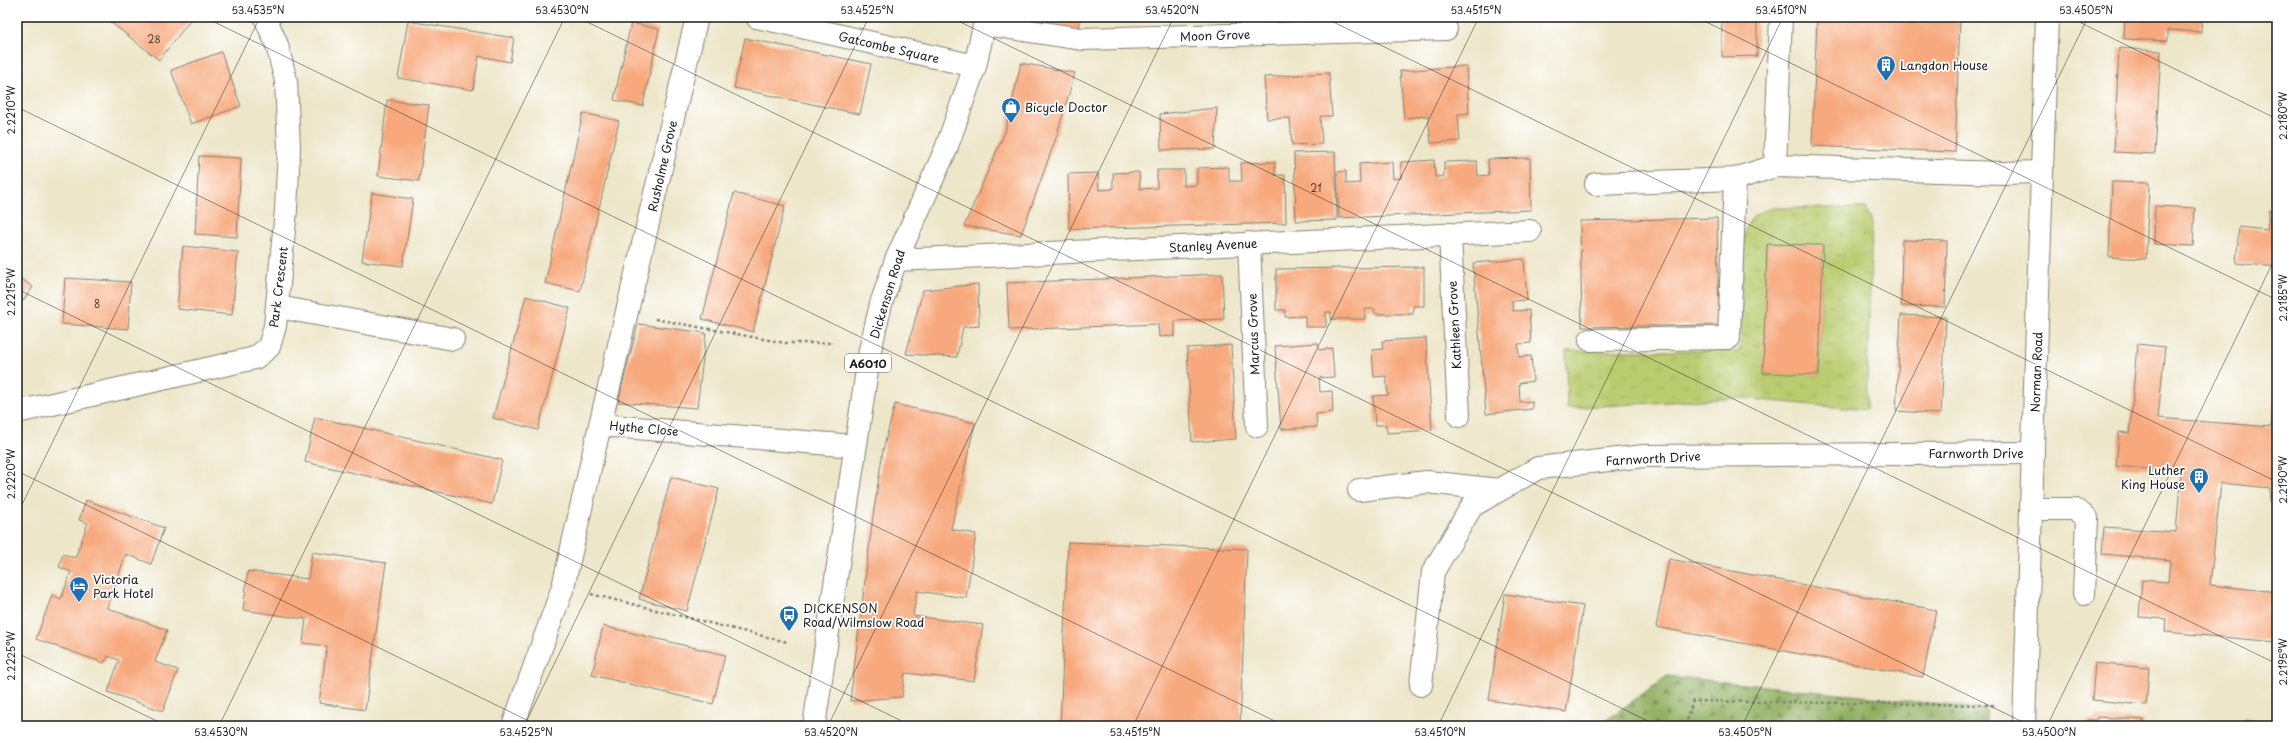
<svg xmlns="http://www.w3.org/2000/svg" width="2294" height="743" font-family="'Playpen Sans',sans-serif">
<defs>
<pattern id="grass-tufts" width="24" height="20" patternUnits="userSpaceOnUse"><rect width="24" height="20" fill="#b9cc6f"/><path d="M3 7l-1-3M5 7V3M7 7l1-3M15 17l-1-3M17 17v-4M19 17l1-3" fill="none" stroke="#9eaf60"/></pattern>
<pattern id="forest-firs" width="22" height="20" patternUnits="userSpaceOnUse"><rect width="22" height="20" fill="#92b062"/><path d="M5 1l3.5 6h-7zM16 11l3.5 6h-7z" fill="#768e50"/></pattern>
</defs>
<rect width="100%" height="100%" fill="#fff"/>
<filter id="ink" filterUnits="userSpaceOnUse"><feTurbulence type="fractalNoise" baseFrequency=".025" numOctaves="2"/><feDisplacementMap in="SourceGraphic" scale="8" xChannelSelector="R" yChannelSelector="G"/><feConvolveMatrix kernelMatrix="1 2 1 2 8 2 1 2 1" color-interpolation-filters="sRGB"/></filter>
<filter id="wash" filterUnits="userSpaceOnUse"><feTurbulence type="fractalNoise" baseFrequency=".012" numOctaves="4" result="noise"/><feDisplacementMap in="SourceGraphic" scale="16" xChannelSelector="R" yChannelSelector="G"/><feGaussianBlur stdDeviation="0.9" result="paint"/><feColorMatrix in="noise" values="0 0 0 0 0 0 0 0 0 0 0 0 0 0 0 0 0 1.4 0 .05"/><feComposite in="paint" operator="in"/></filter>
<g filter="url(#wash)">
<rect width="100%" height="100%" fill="#ede6c9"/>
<!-- grass -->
<path fill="url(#grass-tufts)" stroke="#6a7446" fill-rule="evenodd" d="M1775,208H1866L1872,222L1866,410L1740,398L1567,408L1566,351H1740L1744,234C1749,217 1758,211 1775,208ZM1767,244L1823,246L1819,374L1764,373Z"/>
<!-- forest -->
<path fill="url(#forest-firs)" stroke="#57663f" d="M1667,676L1986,709V726H1598Z"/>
<g id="blocks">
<!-- building -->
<g fill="#f7a87c">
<path d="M104,17H193L159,60Z"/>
<path d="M645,17H657L656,21Z"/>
<path d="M1021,17H1081L1078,34Z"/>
<path d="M1722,17H1757V56L1722,57Z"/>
<path d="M1817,17H1960L1955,152L1812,146Z"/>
<path d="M2125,17H2202L2201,32L2168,30V41L2124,39Z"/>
<path d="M408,21L514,38L510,62L479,56L473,90L398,78Z"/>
<path d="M631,23L659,29L643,106L614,100Z"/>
<path d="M745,38L871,64L860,114L734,88Z"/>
<path d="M2119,48L2161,51L2155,154L2114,152Z"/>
<path d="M221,52L241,106L191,124L171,70Z"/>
<path d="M1021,63L1075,73L1056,138L1021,235L964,226L1005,132Z"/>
<path d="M1466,66L1469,113L1458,114L1460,141L1431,143L1428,116L1404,118L1400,71Z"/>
<path d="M1329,73L1332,116H1320L1322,144L1292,145L1290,118L1267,119L1264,77Z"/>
<path d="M387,100L429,105L419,181L378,176Z"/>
<path d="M1217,108L1215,149L1161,150L1160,114Z"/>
<path d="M583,113L619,121L580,291L545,283Z"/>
<path d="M2276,135H2277V153L2274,152Z"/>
<path d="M1335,152L1337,220L1296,221L1294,153Z"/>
<path d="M199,156L241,158L237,237L195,234Z"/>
<path d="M1530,158L1531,210L1339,218L1337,172L1346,171V184L1360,183L1359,164L1392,162L1393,179L1401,178V162L1434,160L1435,177L1444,176V162L1477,161L1478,176L1489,175L1488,159Z"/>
<path d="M1275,162V175H1285L1286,223L1069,229L1068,174L1098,173L1099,190L1113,189V173L1139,172L1140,189L1157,188V170H1184V186L1197,185V168L1229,167V181H1242L1241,163Z"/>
<path d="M2112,182L2149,183L2146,259L2109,257Z"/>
<path d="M372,193L413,199L403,266L362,261Z"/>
<path d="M734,193L785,206L753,332L702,319Z"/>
<path d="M2155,206L2195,208L2193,246L2154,244Z"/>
<path d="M2269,210L2277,211V267L2236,263L2239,227L2267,230Z"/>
<path d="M1717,218L1719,325L1582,327L1580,221Z"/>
<path d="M1902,240L1947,241L1945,307L1901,306Z"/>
<path d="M1767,244L1823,245L1819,375L1763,373Z"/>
<path d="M183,246L238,252L232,315L177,309Z"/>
<path d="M1524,259L1527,300L1512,301L1513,311L1529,310L1531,343L1518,344L1519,357L1531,356L1533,381L1519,383L1520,402L1532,401V409L1486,414L1473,263Z"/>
<path d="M1424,267V306H1413V314H1375V309H1365V319H1331V312H1326V327H1305V316L1285,317V310H1276V269Z"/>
<path d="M1222,274L1224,319L1175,321V336L1159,337L1158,324L1009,330L1007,283Z"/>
<path d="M17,276L33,287L17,309Z"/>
<path d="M65,278L131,282L128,329L62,324Z"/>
<path d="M978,284L979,326L963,327L957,357L906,354L923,290Z"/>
<path d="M526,296L570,308L538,430L493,418Z"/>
<path d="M1901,315L1946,317L1941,414L1896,411Z"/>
<path d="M638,324L706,333L697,408L618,402Z"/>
<path d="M1426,338L1432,430L1387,433L1386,425H1375L1373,396L1388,395L1386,376L1374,377L1372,350L1383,349L1382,341Z"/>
<path d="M1318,343L1319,350L1332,348L1334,377L1319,378L1320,392L1332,391L1333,412L1316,414L1317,427L1281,429L1275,346Z"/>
<path d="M2137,344L2165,347L2158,418L2271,427L2277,371V501H2269L2270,488L2221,483L2210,585L2277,592V642L2165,632L2166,619L2139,617L2142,580L2168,582L2170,560L2102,554L2104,527L2176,532L2181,472L2116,466L2119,432L2130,433Z"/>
<path d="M1231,345L1236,439L1192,442L1187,348Z"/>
<path d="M895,404L975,423L951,529L976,534L966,598L917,591L913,616L983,625L974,681L905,673L902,697L850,701L873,516L883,450Z"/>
<path d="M315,417L502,460L492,504L305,462Z"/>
<path d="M671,477L719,489L687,611L639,599Z"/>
<path d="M86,500L164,528L151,564L126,554L107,608L167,630L155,662L178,670L163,711L108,692L119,660L108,656L104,663L36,639L52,595L61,599L71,572L59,567L63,554L75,558L88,523L79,520Z"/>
<path d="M1068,542L1247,549L1240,726H1060Z"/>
<path d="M312,552L386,563L365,710L319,703L327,646L303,643L306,619L243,610L248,571L308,579Z"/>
<path d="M1669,559L1936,610L1923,677L1656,627Z"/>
<path d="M1505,594L1583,606L1566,712L1489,700Z"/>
<path d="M603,626L725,655L713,704L592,675Z"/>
<path d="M2095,663L2149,668L2146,705L2092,700Z"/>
<path d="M2097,717L2144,720L2143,726H2086L2087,720H2096Z"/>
<path d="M2246,720L2277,724V726H2245Z"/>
</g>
</g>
</g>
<g filter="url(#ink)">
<use href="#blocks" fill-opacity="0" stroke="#848172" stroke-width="1"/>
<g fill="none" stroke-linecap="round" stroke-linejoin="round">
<defs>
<g id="minor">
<path d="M757,17L975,66"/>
<path d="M1781,17L1775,166L2003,173L2041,172"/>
<path d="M984,24L1082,39L1446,29"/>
<path d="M1596,184L1735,179L1775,166"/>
<path d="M1450,234L1459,416"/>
<path d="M1249,243L1257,426"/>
<path d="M896,260L1530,231"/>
<path d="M278,307L453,339"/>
<path d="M1590,340L1729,338L1735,179"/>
<path d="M17,412L255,358L269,347L275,326L286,210L289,148L286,81L277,45L265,17"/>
<path d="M600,425L697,17"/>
<path d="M1359,490L1427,482L1499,490"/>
<path d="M2031,509H2074L2087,518L2084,594"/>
<path d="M1421,685L1433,572L1472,506L1538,468L1644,456L2033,453"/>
<path d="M513,726L563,587L600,425L854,446"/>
<path d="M2024,726L2047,17"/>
</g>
<path id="highway" d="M814,726L870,350L881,304L896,260L946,149L975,66L986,17"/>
</defs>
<!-- minor casing -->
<use href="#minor" stroke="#848172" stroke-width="24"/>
<!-- highway casing -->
<use href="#highway" stroke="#848172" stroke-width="24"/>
<!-- path -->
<g stroke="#848172" stroke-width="2.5" stroke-dasharray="3 3" stroke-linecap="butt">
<path d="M655,319L785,343H833"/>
<path d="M591,594L787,642"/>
<path d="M1685,726L1693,701L1996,705"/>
</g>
<!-- minor -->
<use href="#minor" stroke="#fff" stroke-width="22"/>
<!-- highway -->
<use href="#highway" stroke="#fff" stroke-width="22"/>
</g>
</g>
<!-- ticks -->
<path fill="none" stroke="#1c1c1c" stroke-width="1" stroke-opacity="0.45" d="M204,17L1658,726M577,17L2031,726M950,17L2277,664M1323,17L2277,482M1696,17L2277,300M2069,17L2277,119M17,107L1285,726M17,289L912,726M17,471L539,726M17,515L260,17M17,653L167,726M219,726L565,17M524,726L869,17M828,726L1174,17M1133,726L1479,17M1438,726L1783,17M1742,726L2088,17M2047,726L2277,254"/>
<!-- icons -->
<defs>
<symbol id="building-pin" viewBox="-11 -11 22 30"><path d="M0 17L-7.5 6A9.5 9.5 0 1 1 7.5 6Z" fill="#1f6fb2" stroke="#fff"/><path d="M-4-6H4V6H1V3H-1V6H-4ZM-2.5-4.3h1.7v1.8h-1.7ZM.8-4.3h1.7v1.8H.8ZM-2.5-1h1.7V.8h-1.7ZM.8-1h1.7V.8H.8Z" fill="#fff"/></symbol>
<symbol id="shop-pin" viewBox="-11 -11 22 30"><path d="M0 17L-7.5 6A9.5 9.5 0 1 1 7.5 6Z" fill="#1f6fb2" stroke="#fff"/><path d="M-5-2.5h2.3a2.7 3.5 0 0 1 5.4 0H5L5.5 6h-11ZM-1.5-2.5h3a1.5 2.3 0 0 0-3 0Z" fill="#fff"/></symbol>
<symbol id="hotel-pin" viewBox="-11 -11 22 30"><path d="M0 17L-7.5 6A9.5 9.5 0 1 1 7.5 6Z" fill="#1f6fb2" stroke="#fff"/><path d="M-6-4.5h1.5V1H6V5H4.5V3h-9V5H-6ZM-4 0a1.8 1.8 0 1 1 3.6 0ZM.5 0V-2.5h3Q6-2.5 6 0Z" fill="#fff"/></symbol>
<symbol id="bus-pin" viewBox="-11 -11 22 30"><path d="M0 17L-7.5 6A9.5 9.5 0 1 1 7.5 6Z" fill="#1f6fb2" stroke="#fff"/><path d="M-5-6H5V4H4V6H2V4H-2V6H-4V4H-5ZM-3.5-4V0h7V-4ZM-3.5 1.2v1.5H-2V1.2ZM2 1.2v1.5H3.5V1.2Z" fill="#fff"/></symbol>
</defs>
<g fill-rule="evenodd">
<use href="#building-pin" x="1875" y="54" width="22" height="30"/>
<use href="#shop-pin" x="1000" y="96" width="22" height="30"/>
<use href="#building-pin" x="2188" y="466" width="22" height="30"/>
<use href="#hotel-pin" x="68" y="575" width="22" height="30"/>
<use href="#bus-pin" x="778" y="604" width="22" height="30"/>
</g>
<g text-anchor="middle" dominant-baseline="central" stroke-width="3.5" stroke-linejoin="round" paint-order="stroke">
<!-- number labels -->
<g font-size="10" fill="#533f34">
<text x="154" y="38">28</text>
<text x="1316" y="187">21</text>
<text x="97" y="303">8</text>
</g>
<!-- shield labels -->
<rect fill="#fff" stroke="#606060" stroke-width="1" x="845" y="354" width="46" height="18" rx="3"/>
<g font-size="11" font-weight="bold" fill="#1c1c1c">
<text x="868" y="363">A6010</text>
</g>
<!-- street labels -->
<g font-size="12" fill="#1c1c1c" stroke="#fff">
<text transform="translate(1215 35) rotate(-2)">Moon Grove</text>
<text transform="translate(889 47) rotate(13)">Gatcombe Square</text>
<text transform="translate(662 166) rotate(-77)">Rusholme Grove</text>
<text transform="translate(1213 245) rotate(-3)">Stanley Avenue</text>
<text transform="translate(278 287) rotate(-83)">Park Crescent</text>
<text transform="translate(887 294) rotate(-73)">Dickenson Road</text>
<text transform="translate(1454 325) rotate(-93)">Kathleen Grove</text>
<text transform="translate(1253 334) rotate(-92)">Marcus Grove</text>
<text transform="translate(2036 372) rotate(-88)">Norman Road</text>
<text transform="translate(644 428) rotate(5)">Hythe Close</text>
<text x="1976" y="453">Farnworth Drive</text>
<text transform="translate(1653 458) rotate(-3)">Farnworth Drive</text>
</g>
<!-- poi labels -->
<g font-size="12" fill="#1c1c1c" stroke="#fff" text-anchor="start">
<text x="1900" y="65">Langdon House</text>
<text x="1025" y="107">Bicycle Doctor</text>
<text x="2185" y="470" text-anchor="end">Luther<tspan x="2185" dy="14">King House</tspan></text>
<text x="93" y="579">Victoria<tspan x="93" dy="14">Park Hotel</tspan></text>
<text x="803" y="608">DICKENSON<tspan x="803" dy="14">Road/Wilmslow Road</tspan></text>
</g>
</g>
<!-- margin -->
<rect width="2294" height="743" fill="none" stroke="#fff" stroke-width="44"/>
<rect x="22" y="22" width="2250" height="699" fill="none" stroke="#1c1c1c" stroke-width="1.5"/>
<g font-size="10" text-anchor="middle" fill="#1c1c1c">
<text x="258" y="14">53.4535°N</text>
<text x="562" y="14">53.4530°N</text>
<text x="867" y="14">53.4525°N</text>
<text x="1172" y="14">53.4520°N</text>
<text x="1476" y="14">53.4515°N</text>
<text x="1781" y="14">53.4510°N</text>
<text x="2086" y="14">53.4505°N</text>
<text transform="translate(11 110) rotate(-90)" y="4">2.2210°W</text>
<text transform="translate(2283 116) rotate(-90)" y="4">2.2180°W</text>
<text transform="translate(11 292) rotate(-90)" y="4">2.2215°W</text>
<text transform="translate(2283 298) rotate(-90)" y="4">2.2185°W</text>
<text transform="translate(11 474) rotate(-90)" y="4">2.2220°W</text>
<text transform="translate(2283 480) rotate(-90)" y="4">2.2190°W</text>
<text transform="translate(11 656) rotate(-90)" y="4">2.2225°W</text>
<text transform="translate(2283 662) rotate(-90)" y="4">2.2195°W</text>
<text x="221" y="736">53.4530°N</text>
<text x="526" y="736">53.4525°N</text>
<text x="831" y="736">53.4520°N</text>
<text x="1135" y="736">53.4515°N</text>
<text x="1440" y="736">53.4510°N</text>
<text x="1745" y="736">53.4505°N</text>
<text x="2049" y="736">53.4500°N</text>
</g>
</svg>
